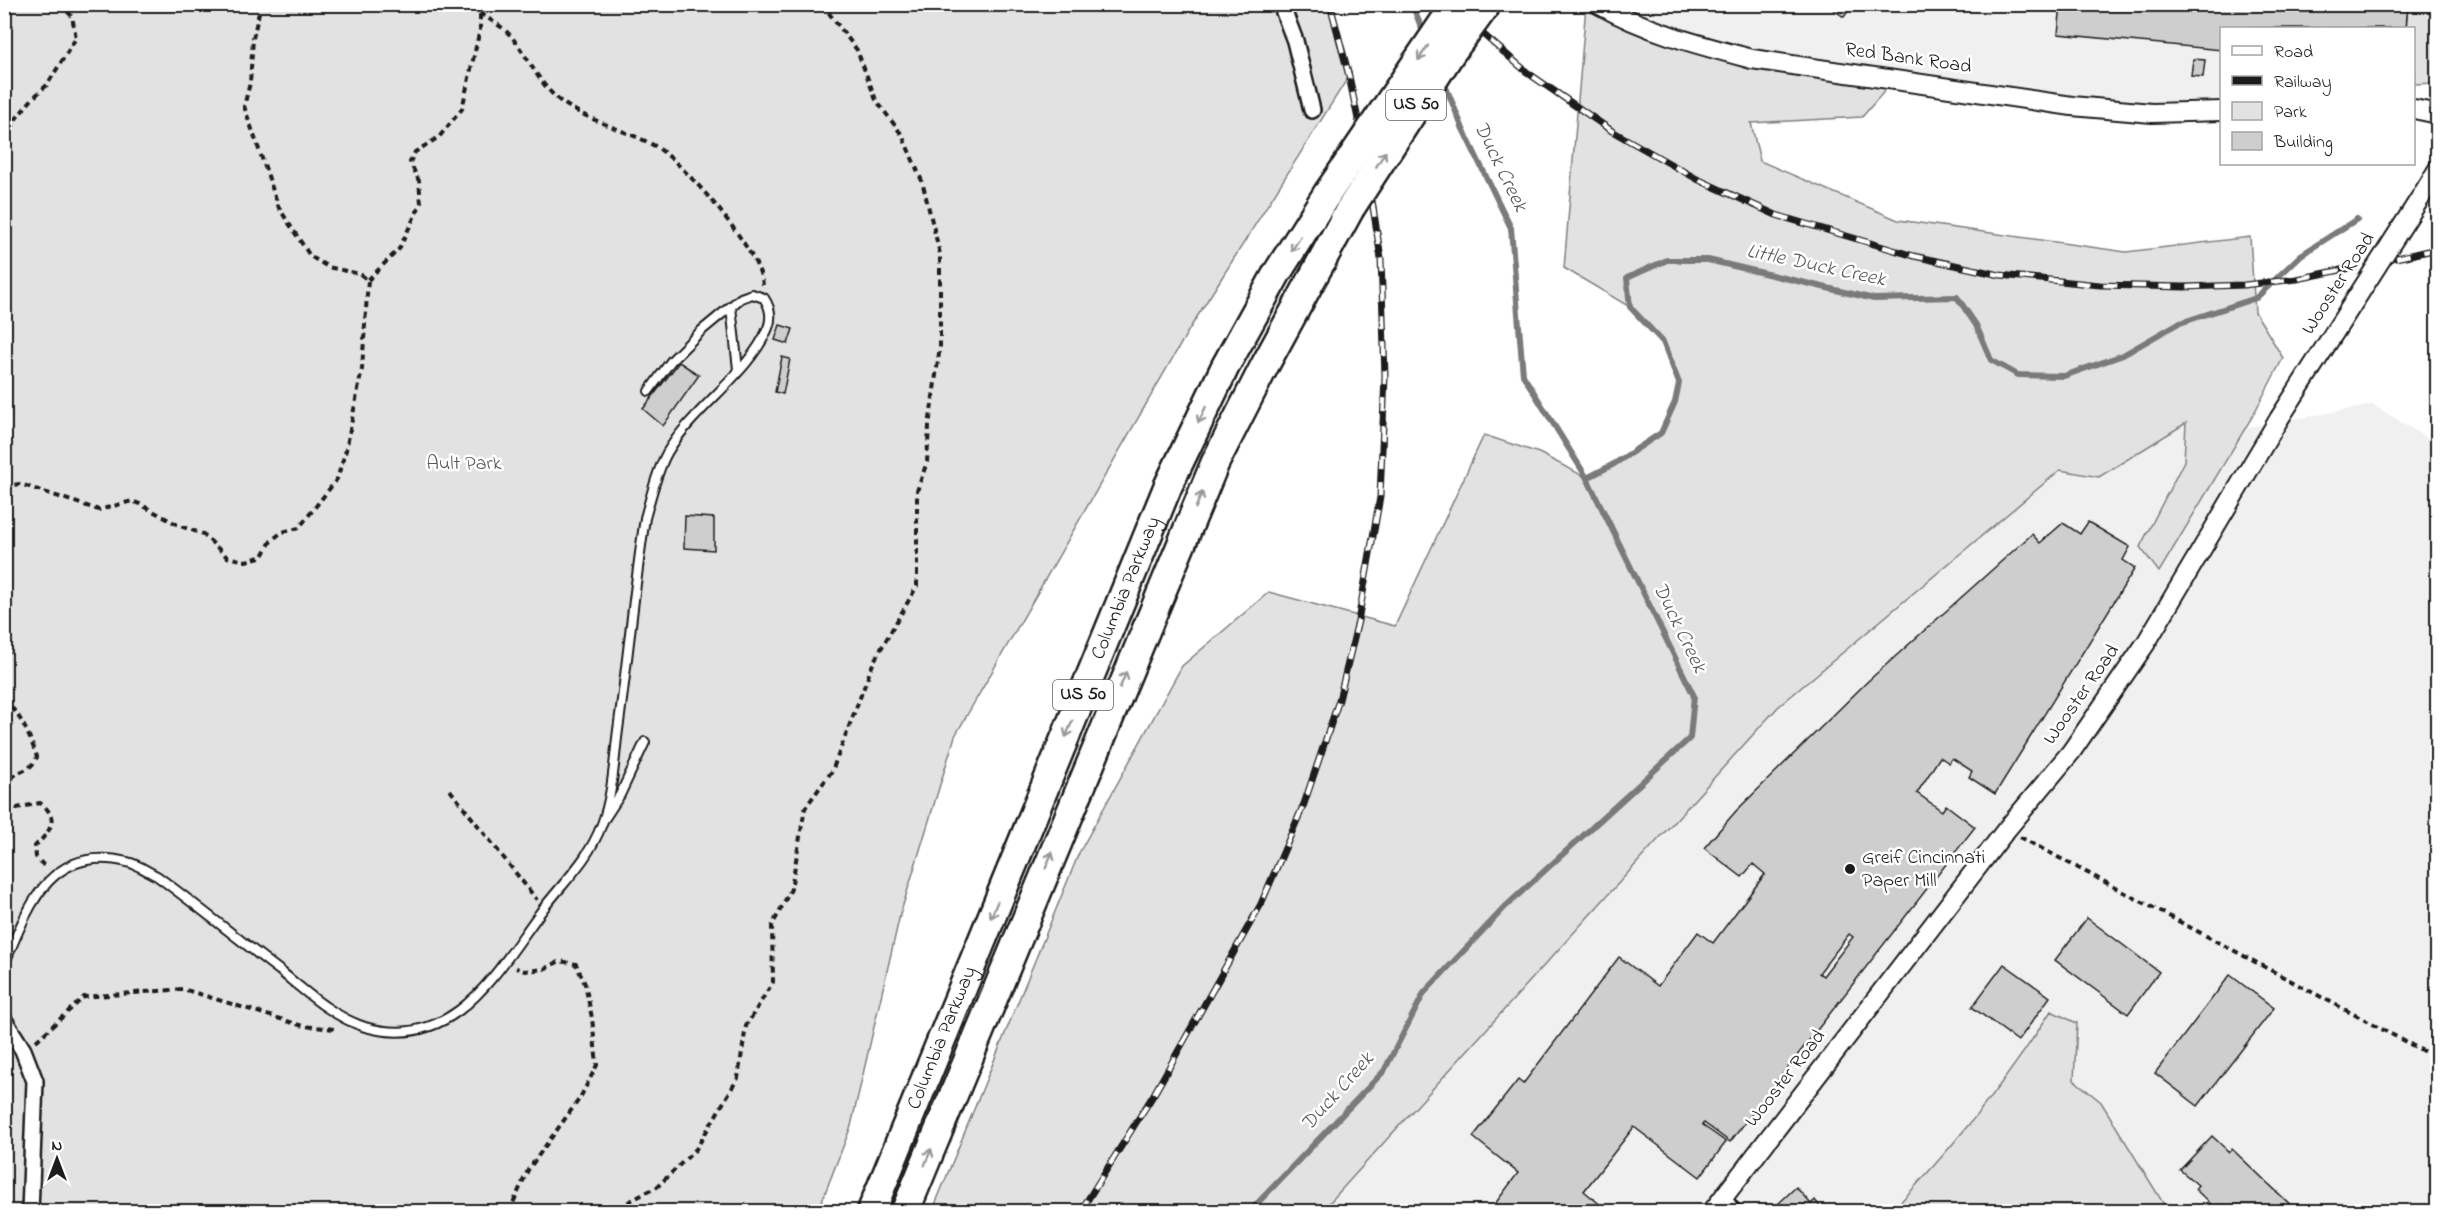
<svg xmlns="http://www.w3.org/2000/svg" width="2442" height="1216" font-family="'Indie Flower',sans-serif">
<rect width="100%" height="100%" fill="#fff"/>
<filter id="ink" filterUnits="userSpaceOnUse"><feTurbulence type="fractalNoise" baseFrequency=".0167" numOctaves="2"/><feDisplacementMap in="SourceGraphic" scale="12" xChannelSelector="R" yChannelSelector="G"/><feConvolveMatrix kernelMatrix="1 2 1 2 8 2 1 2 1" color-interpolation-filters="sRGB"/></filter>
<g filter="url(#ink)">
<!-- built -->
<g fill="#f0f0f0">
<path d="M1608,4L2408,5L2406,28H2222L2221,111L2152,113L1752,59Z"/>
<path d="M2103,404L2238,429L2373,405L2437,444V1211H2168L2101,1102L2074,1080L2077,1023L2052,1011L2017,1065L1932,1170L1892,1211L1313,1212L1760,687Z"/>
</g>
<!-- green -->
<g fill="#e2e2e2" stroke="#7f7f7f" stroke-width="1.5">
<path d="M5,5H1330L1349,76L1190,328L955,736L900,915L851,1126L818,1211L5,1212Z"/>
<path d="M1586,5H1598L1652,29L1894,80L1862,117L1751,123L1760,161L1898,220L2126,252L2250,237L2255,312L2283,358L2252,417L2159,572L2140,547L2184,461L2186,423L2099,477L2060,470L1778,707L1322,1211L932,1212L1079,853L1182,666L1269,592L1395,626L1484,435L1539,453L1587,478L1614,464L1661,433L1675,402L1679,383L1663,342L1630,307L1564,268Z"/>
<path d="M2408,5H2437V83L2414,84V28H2406Z"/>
<path d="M2051,1011L2077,1023L2074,1080L2101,1102L2168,1211H1892C1951,1150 2005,1083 2051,1011Z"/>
</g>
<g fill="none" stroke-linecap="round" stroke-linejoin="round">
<!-- stream -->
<g stroke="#7a7a7a" stroke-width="6">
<path d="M1412,4L1425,37"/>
<path d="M1587,478L1614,464L1661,433L1675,402L1679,383L1663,342L1630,307L1627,278L1667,260H1708L1874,299L1957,297L1976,325L1991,360L2018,375L2064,376L2123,355L2177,324L2256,298L2301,255L2357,219"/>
<path d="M1249,1212L1384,1071L1424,993L1505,907L1690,738L1694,696L1587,478L1523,375L1511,228L1463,129L1443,80"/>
</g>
</g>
<!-- building -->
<g fill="#cecece" stroke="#1c1c1c" stroke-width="1.5" fill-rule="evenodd">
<path d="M1825,4H1853L1844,17Z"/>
<path d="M2061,4H2408L2406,28H2222V50L2058,34Z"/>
<path d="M2193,59L2205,60L2203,77L2191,76Z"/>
<path d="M780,325L793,329L788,344L775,340Z"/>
<path d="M782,357L790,359L783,394L775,392Z"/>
<path d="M679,362L699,375L663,426L643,409Z"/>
<path d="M685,516L714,518V550L684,548Z"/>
<path d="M2088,522L2130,547L2123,560L2135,568L1995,794L1969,777L1972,771L1952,758L1949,763L1940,757L1917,793L1942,811L1946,805L1975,827L1730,1142L1704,1123L1702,1125L1726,1142L1700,1177L1634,1127L1584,1191L1609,1212H1489L1518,1173L1473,1137L1518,1080L1523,1084L1619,957L1658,986L1698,932L1713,943L1765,874L1753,864L1742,877L1704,848L1736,811L1868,681L2032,534L2040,543L2063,523L2080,534ZM1849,934L1853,937L1823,976L1819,973Z"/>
<path d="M2087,918L2159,972L2128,1014L2055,960Z"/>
<path d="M2004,964L2050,997L2018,1041L1972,1007Z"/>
<path d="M2230,975L2274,1008L2198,1106L2155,1073Z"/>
<path d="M2212,1136L2229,1152L2232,1149L2298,1212H2219L2195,1189L2198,1185L2180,1170Z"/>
<path d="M1796,1187L1811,1204L1815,1200L1823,1210L1785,1212L1778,1204Z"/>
</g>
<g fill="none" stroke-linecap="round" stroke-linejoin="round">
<defs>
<g id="service">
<path d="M731,307L738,369"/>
<path d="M605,818L620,795L645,742"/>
<path d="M4,965C28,908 49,843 127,862C137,864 147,871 157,876C198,906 238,939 279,970C305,991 333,1017 365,1027C457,1053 498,968 543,909C566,879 588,861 602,824C613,795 614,760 618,730C628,659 634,589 645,518C651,497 656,473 667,453C692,409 750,373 768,328C772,318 770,307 764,298L752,294L741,298L701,331L671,361L649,391"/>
</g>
<g id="minor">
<path d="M1281,4L1295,41L1312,110"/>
<path d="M4,1020L23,1050L35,1081L30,1212"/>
<path d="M1723,1198L1733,1212"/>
</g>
<g id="tertiary">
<path d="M1598,4C1645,31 1699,45 1752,59L2072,106L2152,113L2222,111"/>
<path d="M2414,109L2438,114"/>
<path d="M2419,200L2438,169"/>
<path d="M1712,1212L2006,830L2071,752L2146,643L2279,419"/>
</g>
<g id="motorway">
<path id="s1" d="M871,1212L1168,486L1225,367L1277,273L1327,194"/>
<path d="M905,1212L1215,463L1265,365L1350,209"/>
</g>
</defs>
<!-- service casing -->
<use href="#service" stroke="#1c1c1c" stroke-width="12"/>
<!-- minor casing -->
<use href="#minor" stroke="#1c1c1c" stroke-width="20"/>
<!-- tertiary casing -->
<use href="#tertiary" stroke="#1c1c1c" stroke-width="22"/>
<!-- motorway casing -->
<use href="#motorway" stroke="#1c1c1c" stroke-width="32"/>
<!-- path -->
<g stroke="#1c1c1c" stroke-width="4" stroke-dasharray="6 4.5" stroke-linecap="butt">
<path d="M480,13C490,20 502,26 510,35C529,57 539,86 563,103C591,122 626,130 655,146C685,164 760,251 763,285"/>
<path d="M4,150L15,120L33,98L47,85L76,38L72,16L59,4"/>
<path d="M368,280L399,249L421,203L419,181L410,162L415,152L439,137L462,109L480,29V13L475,4"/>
<path d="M4,486L20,484L99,510L132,501L140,504L180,526L203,534L227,557L246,561L263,556L271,541L282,532L299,528L337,479L346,450L362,369L368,280L360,274L328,267L310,256L279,208L244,106L250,83L253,38L261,4"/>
<path d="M4,638L9,654L4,665"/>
<path d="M4,700C21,714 30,737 37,757C27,780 7,762 6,802L17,808L40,803C61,818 50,832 35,846L36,857L46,868"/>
<path d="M450,790L537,900"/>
<path d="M2020,837L2438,1059"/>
<path d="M36,1041L84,997L183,989L303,1026L335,1029"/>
<path d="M509,1212L528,1170L580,1098L597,1065L592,1018L585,984L576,964L560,961L544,969L525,971L516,968"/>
<path d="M609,1212L657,1187L696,1149L738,1078L746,1026L773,982L772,926L791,889L805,808L832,771L874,661L917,586V491L927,462L929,426L940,346V254L922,181L902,135L876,100L857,50L822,4"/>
</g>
<!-- service -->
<use href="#service" stroke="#fff" stroke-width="8"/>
<!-- minor -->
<use href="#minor" stroke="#fff" stroke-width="15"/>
<!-- tertiary -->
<use href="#tertiary" stroke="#fff" stroke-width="18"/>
<!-- motorway -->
<use href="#motorway" stroke="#fff" stroke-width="27"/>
<defs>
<g id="rail">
<path d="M1448,4L1528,73L1612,131L1697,179L1776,215L1914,256L2000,275L2100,285L2184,287L2244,285L2297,279L2355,267"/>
<path d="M2396,258L2438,249"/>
<path d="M1080,1212L1154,1094L1261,904L1304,804L1339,700L1358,621L1380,497L1385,376L1381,259L1364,148L1349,76L1330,4"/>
</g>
</defs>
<!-- rail casing -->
<use href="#rail" stroke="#1c1c1c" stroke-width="7"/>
<!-- rail -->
<use href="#rail" stroke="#fff" stroke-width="4.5" stroke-dasharray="14" stroke-linecap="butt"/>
<defs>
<path id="tertiary-bridge" d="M2279,419L2419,200"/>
<g id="motorway-bridge">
<path d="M1327,194L1456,4"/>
<path d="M1350,209L1451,53L1487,4"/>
</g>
</defs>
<!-- tertiary-bridge casing -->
<use href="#tertiary-bridge" stroke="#1c1c1c" stroke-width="22" stroke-linecap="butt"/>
<!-- motorway-bridge casing -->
<use href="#motorway-bridge" stroke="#1c1c1c" stroke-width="32" stroke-linecap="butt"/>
<!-- tertiary-bridge -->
<use href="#tertiary-bridge" stroke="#fff" stroke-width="18"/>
<!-- motorway-bridge -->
<use href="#motorway-bridge" stroke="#fff" stroke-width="27"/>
</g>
<!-- one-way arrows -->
<defs><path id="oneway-shaft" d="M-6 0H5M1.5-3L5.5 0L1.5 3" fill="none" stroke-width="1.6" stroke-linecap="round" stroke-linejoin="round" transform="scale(1.5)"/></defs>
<g stroke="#999">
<use href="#oneway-shaft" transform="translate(1423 53) rotate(124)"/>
<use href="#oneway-shaft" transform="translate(1381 159) rotate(-58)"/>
<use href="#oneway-shaft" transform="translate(1296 244) rotate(122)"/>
<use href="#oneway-shaft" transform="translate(1202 415) rotate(115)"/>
<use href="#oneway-shaft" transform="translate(1199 500) rotate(-67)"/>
<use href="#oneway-shaft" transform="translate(1123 680) rotate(-68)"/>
<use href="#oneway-shaft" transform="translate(1069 729) rotate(113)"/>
<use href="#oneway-shaft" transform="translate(1049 860) rotate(-68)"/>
<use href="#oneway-shaft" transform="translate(994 910) rotate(112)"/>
<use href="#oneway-shaft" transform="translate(928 1157) rotate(-68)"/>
</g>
</g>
<!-- markers -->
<circle fill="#1c1c1c" stroke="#fff" stroke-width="2" cx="1850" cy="869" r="6"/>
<g text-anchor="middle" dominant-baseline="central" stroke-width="5" stroke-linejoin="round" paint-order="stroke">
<!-- shield labels -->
<g fill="#fff" stroke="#606060" stroke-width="1.5">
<rect x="1386" y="90" width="60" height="30" rx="4.5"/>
<rect x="1053" y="680" width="60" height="30" rx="4.5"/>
</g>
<g font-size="18" font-weight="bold" fill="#1c1c1c">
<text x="1416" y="105">US 50</text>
<text x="1083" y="695">US 50</text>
</g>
<!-- street labels -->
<g font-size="20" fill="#1c1c1c" stroke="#fff">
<text transform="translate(1908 59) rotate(8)">Red Bank Road</text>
<text transform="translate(2339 284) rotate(-57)">Wooster Road</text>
<text stroke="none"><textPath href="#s1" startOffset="674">Columbia Parkway</textPath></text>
<text transform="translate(2082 695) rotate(-55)">Wooster Road</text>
<text stroke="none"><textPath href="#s1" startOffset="188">Columbia Parkway</textPath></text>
<text transform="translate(1786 1079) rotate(-52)">Wooster Road</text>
</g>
<!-- park labels -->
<g font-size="20" fill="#575757" stroke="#fff">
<text x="464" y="464">Ault Park</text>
</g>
<!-- poi labels -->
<g font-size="20" fill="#1c1c1c" stroke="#fff" text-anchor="start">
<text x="1862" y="858">Greif Cincinnati<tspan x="1862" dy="23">Paper Mill</tspan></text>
</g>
<!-- water labels -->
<g font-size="21" font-style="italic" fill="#5a5a5a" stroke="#fff">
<text transform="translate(1500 167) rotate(64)">Duck Creek</text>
<text transform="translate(1816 266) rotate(12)">Little Duck Creek</text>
<text transform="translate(1679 628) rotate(64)">Duck Creek</text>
<text transform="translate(1338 1092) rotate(-48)">Duck Creek</text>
</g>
</g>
<!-- margin -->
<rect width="2442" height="1216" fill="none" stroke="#fff" stroke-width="24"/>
<rect x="12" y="12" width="2418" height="1192" fill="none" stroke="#1c1c1c" stroke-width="2" filter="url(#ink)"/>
<!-- legend -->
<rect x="2220" y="27" width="195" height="138" fill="#ffffff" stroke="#a4a4a4" stroke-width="1.5"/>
<rect x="2232" y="46" width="30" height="9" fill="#ffffff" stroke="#a4a4a4" stroke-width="1.5"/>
<text x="2274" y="57" font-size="18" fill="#1c1c1c">Road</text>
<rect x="2232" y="76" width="30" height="9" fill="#1c1c1c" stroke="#a4a4a4" stroke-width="1.5"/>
<text x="2274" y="87" font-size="18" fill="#1c1c1c">Railway</text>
<rect x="2232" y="102" width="30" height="18" fill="#e2e2e2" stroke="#a4a4a4" stroke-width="1.5"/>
<text x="2274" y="117" font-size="18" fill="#1c1c1c">Park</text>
<rect x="2232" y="132" width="30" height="18" fill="#cecece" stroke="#a4a4a4" stroke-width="1.5"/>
<text x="2274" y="147" font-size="18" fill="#1c1c1c">Building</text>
<!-- north arrow -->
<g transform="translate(57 1159)" stroke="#ffffff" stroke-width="4.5" paint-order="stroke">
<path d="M0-4.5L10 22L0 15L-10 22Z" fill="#1c1c1c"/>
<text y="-9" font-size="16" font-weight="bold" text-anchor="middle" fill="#1c1c1c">N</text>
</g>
</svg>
